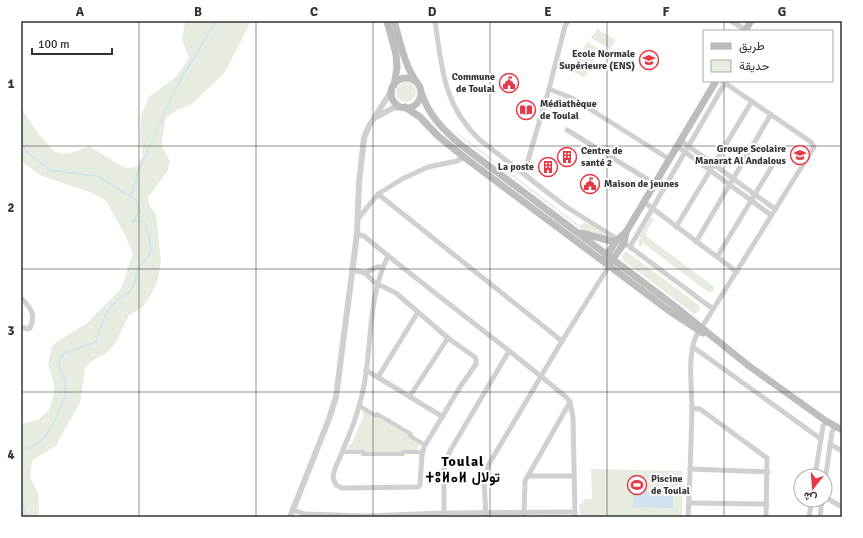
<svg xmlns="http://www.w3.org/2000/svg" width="863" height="538" font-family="Signika,Vazirmatn,'Noto Sans Tifinagh',sans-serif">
<rect width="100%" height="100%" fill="#fff"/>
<!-- green -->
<g fill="#e6ecdf">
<path d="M187,21H251L225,72L192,104L177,110L166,118L161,145L170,161L167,172L148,197L149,205L156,214L161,262L158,279L151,295L142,308L129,315L115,344L105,354L93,360L85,368L80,403L63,432L56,446L44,453L32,461L30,477L38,493L39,508L38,517H21V424L38,420L49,410L54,393V383L48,364L52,346L61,339L86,324L121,289L133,253L123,231L106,201L92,193L42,176L21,161V107C27,118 46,146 56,152C66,157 80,150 89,146L125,168L136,167L143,155L140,139L141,116L149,97L177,76L189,58L182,40L185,22Z"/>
<path d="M597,29L616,40L610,49L591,38Z"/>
<path d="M587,42L600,50L584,78L571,70Z"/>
<circle cx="406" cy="92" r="10"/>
<path d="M454,132L459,134L580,226L584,222L611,238L586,232L580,228Z"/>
<path d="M651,217L654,219L646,232V236L713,286L714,289L712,292H708L643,243L640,247C635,238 647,225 651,217Z"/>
<path d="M626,251L700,306L699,311L694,314L623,260L622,255Z"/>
<path d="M363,410L377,418L378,416L409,435L420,444L417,450H402L401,452H364L347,450L349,445H351L364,415L362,413Z"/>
<path d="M591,469L683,471L682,517H580L579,504H582L585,499H592Z"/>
</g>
<!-- water -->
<path fill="#cfe2ee" d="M634,491L673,492V508L633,507Z"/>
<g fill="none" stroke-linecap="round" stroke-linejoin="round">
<!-- stream -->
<g stroke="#cfe2ee" stroke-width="1.5">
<path d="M21,140L25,150L49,170L97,176L136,200L139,211L133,222L144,221L146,225C147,233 151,242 151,249C150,257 143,261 139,267C135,275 136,284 131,290C128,295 121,296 116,301C107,309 99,329 96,342L68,352L62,355L59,361L60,370L65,379V396L54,423L46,435L36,445L21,451"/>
<path d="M131,196L139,169L178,84L216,21"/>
<path d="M21,498L25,510L23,517"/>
</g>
<!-- pedestrian -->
<g stroke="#d0d0d0" stroke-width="4">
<path d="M360,406L376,416L377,414L411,434L410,436L425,445"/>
<path d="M342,452H363V454H403V452H422"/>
</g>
<!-- minor -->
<g stroke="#d0d0d0" stroke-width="5">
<path d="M435,21C442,68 443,105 480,140L565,206L630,247L713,309"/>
<path d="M731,21L746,30"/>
<path d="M549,89L574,99L669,159"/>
<path d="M567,130L655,184"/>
<path d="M680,140L775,209"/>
<path d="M677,146L771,215"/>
<path d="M524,174L549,89L565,26L568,21"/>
<path d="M378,194L562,341"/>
<path d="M644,202L737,272"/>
<path d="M358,219L378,194L402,179L428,167L457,161L464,157"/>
<path d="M676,227L752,101"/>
<path d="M357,234L364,236C431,292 501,342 567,398L570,402L573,417L575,517"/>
<path d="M696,242L771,114"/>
<path d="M630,247L725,83"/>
<path d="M717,257L772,166"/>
<path d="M352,270L365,273L374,282L396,293L448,338L476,358V364L460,387L424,447L422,455L420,485L418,487L342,488L336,485L333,478C333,470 338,462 341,455C347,439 355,423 359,406C374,357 365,302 388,256"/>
<path d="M365,273L377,267H382"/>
<path d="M21,298C31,308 36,314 30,328L28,329L21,327"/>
<path d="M702,327L814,147L811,142L722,81"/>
<path d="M693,347L821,439"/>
<path d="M366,370L443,417"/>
<path d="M378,377L418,312"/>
<path d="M410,396L448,338"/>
<path d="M692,408L700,409L767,458L766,517"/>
<path d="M830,444L842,451"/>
<path d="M690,469L768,472"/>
<path d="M528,476H574"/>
<path d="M815,476L823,426L826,421"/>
<path d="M825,481L832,432L835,426"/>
<path d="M825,497L842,507"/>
<path d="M689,503L767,504"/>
<path d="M293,510L305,514L365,516L444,513L575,512"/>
<path d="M444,517V468L450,451L509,351"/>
<path d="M486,517L484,480L489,464L562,341L609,266"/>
<path d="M524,517L525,481L570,402"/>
<path d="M688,517C690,481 691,445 692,409C692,387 686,350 699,331"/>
<path d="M809,517L812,500"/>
<path d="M820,517L822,500"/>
</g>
<!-- tertiary -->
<g stroke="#d0d0d0" stroke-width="6">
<path d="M376,117L393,108L402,107"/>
<path d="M290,517L329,419L336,397L357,234L359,183L364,138L369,126L392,90"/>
</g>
<!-- secondary -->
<g stroke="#bdbdbd" stroke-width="7">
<path d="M387,21L396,54L397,68L394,85"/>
<path d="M394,21C400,41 404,64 416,81"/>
<path d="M745,31L751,21"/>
<circle cx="406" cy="93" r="15"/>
<path d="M421,92C428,114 443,130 461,145L672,304L749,366L826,421L842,430"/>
<path d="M405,107L420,117L438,136L464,157L668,310L703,333"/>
<path d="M581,233L611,241H616"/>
<path d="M605,258L616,241L626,232L716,81"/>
<path d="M611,262L624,243L626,232"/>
</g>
</g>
<!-- grid -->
<path fill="none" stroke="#333" stroke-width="1" stroke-opacity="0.55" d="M139,21V517M256,21V517M373,21V517M490,21V517M607,21V517M724,21V31M724,81V517M21,146H842M21,269H842M21,392H842"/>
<!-- icons -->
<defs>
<symbol id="university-ring" viewBox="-11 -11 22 22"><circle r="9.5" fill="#fff" stroke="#e63946" stroke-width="1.5"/><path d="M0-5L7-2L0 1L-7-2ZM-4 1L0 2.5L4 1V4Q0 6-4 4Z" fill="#e63946"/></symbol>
<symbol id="civic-ring" viewBox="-11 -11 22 22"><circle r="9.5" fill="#fff" stroke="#e63946" stroke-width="1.5"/><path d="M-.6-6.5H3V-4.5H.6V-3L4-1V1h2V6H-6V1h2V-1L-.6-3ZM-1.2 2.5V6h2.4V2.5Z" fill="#e63946"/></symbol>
<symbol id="library-ring" viewBox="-11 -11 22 22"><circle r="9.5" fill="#fff" stroke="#e63946" stroke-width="1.5"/><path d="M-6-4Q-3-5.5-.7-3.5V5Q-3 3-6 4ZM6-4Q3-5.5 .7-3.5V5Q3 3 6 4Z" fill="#e63946"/></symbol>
<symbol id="school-ring" viewBox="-11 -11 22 22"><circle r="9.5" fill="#fff" stroke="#e63946" stroke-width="1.5"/><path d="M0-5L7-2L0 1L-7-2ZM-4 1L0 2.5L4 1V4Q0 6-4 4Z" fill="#e63946"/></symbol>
<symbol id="building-ring" viewBox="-11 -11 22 22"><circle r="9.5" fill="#fff" stroke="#e63946" stroke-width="1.5"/><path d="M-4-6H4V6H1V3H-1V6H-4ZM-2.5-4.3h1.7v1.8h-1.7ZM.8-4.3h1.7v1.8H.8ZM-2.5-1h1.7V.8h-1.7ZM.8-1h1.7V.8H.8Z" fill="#e63946"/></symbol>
<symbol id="stadium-ring" viewBox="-11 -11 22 22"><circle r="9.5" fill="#fff" stroke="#e63946" stroke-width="1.5"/><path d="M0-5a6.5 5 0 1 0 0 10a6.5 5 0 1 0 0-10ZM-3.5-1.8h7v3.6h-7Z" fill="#e63946"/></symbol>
</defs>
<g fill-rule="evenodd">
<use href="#university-ring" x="638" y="49" width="22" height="22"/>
<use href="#civic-ring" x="498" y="72" width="22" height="22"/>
<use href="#library-ring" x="515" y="99" width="22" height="22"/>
<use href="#school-ring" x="789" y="144" width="22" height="22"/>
<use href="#building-ring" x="556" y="146" width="22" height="22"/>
<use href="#building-ring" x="537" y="156" width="22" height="22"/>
<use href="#civic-ring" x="579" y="173" width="22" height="22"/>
<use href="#stadium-ring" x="626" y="474" width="22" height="22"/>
</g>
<g text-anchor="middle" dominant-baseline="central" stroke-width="4" stroke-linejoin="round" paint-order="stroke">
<!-- poi labels -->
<g font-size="10" font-weight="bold" fill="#333" stroke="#fff" text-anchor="end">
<text x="635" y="54">Ecole Normale<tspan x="635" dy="12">Supérieure (ENS)</tspan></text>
<text x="495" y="77">Commune<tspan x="495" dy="12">de Toulal</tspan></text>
<text x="540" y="104" text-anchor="start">Médiathèque<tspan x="540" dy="12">de Toulal</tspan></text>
<text x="786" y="149">Groupe Scolaire<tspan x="786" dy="12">Manarat Al Andalous</tspan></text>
<text x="581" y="151" text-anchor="start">Centre de<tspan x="581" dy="12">santé 2</tspan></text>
<text x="534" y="167">La poste</text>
<text x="604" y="184" text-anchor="start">Maison de jeunes</text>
<text x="651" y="479" text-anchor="start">Piscine<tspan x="651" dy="12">de Toulal</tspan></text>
</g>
<!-- district labels -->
<g font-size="14" font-weight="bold" letter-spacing="1" fill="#000" stroke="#fff">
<text x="463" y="461">Toulal<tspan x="463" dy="16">ⵜⵓⵍⴰⵍ تولال</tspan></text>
</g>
</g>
<!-- border -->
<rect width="863" height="538" fill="none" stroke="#ffffff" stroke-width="44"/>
<!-- legend -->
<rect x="703" y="30" width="130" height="52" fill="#ffffff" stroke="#adadad"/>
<rect x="711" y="43" width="20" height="6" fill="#bdbdbd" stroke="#adadad"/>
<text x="739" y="50" font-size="12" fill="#333333">طريق</text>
<rect x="711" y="60" width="20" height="12" fill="#e6ecdf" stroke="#adadad"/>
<text x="739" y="70" font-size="12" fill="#333333">حديقة</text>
<!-- north arrow -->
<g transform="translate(813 488) rotate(197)"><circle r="19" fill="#ffffff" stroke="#adadad"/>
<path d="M0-3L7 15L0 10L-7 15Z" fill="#e63946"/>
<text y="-6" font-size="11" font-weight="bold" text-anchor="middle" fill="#333333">ش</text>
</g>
<!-- scale -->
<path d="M32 48v6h80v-6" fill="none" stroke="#333333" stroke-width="2"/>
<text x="38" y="48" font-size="12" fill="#333333" stroke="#ffffff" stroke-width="3" paint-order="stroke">100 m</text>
<rect x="22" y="22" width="819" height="494" fill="none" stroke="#333" stroke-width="1.5"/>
<g font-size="13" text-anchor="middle" font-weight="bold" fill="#333">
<text x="80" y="16">A</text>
<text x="198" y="16">B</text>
<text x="314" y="16">C</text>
<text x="432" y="16">D</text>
<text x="548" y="16">E</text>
<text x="666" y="16">F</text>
<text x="782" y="16">G</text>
<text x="11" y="88">1</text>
<text x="11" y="212">2</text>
<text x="11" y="335">3</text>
<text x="11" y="459">4</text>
</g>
</svg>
